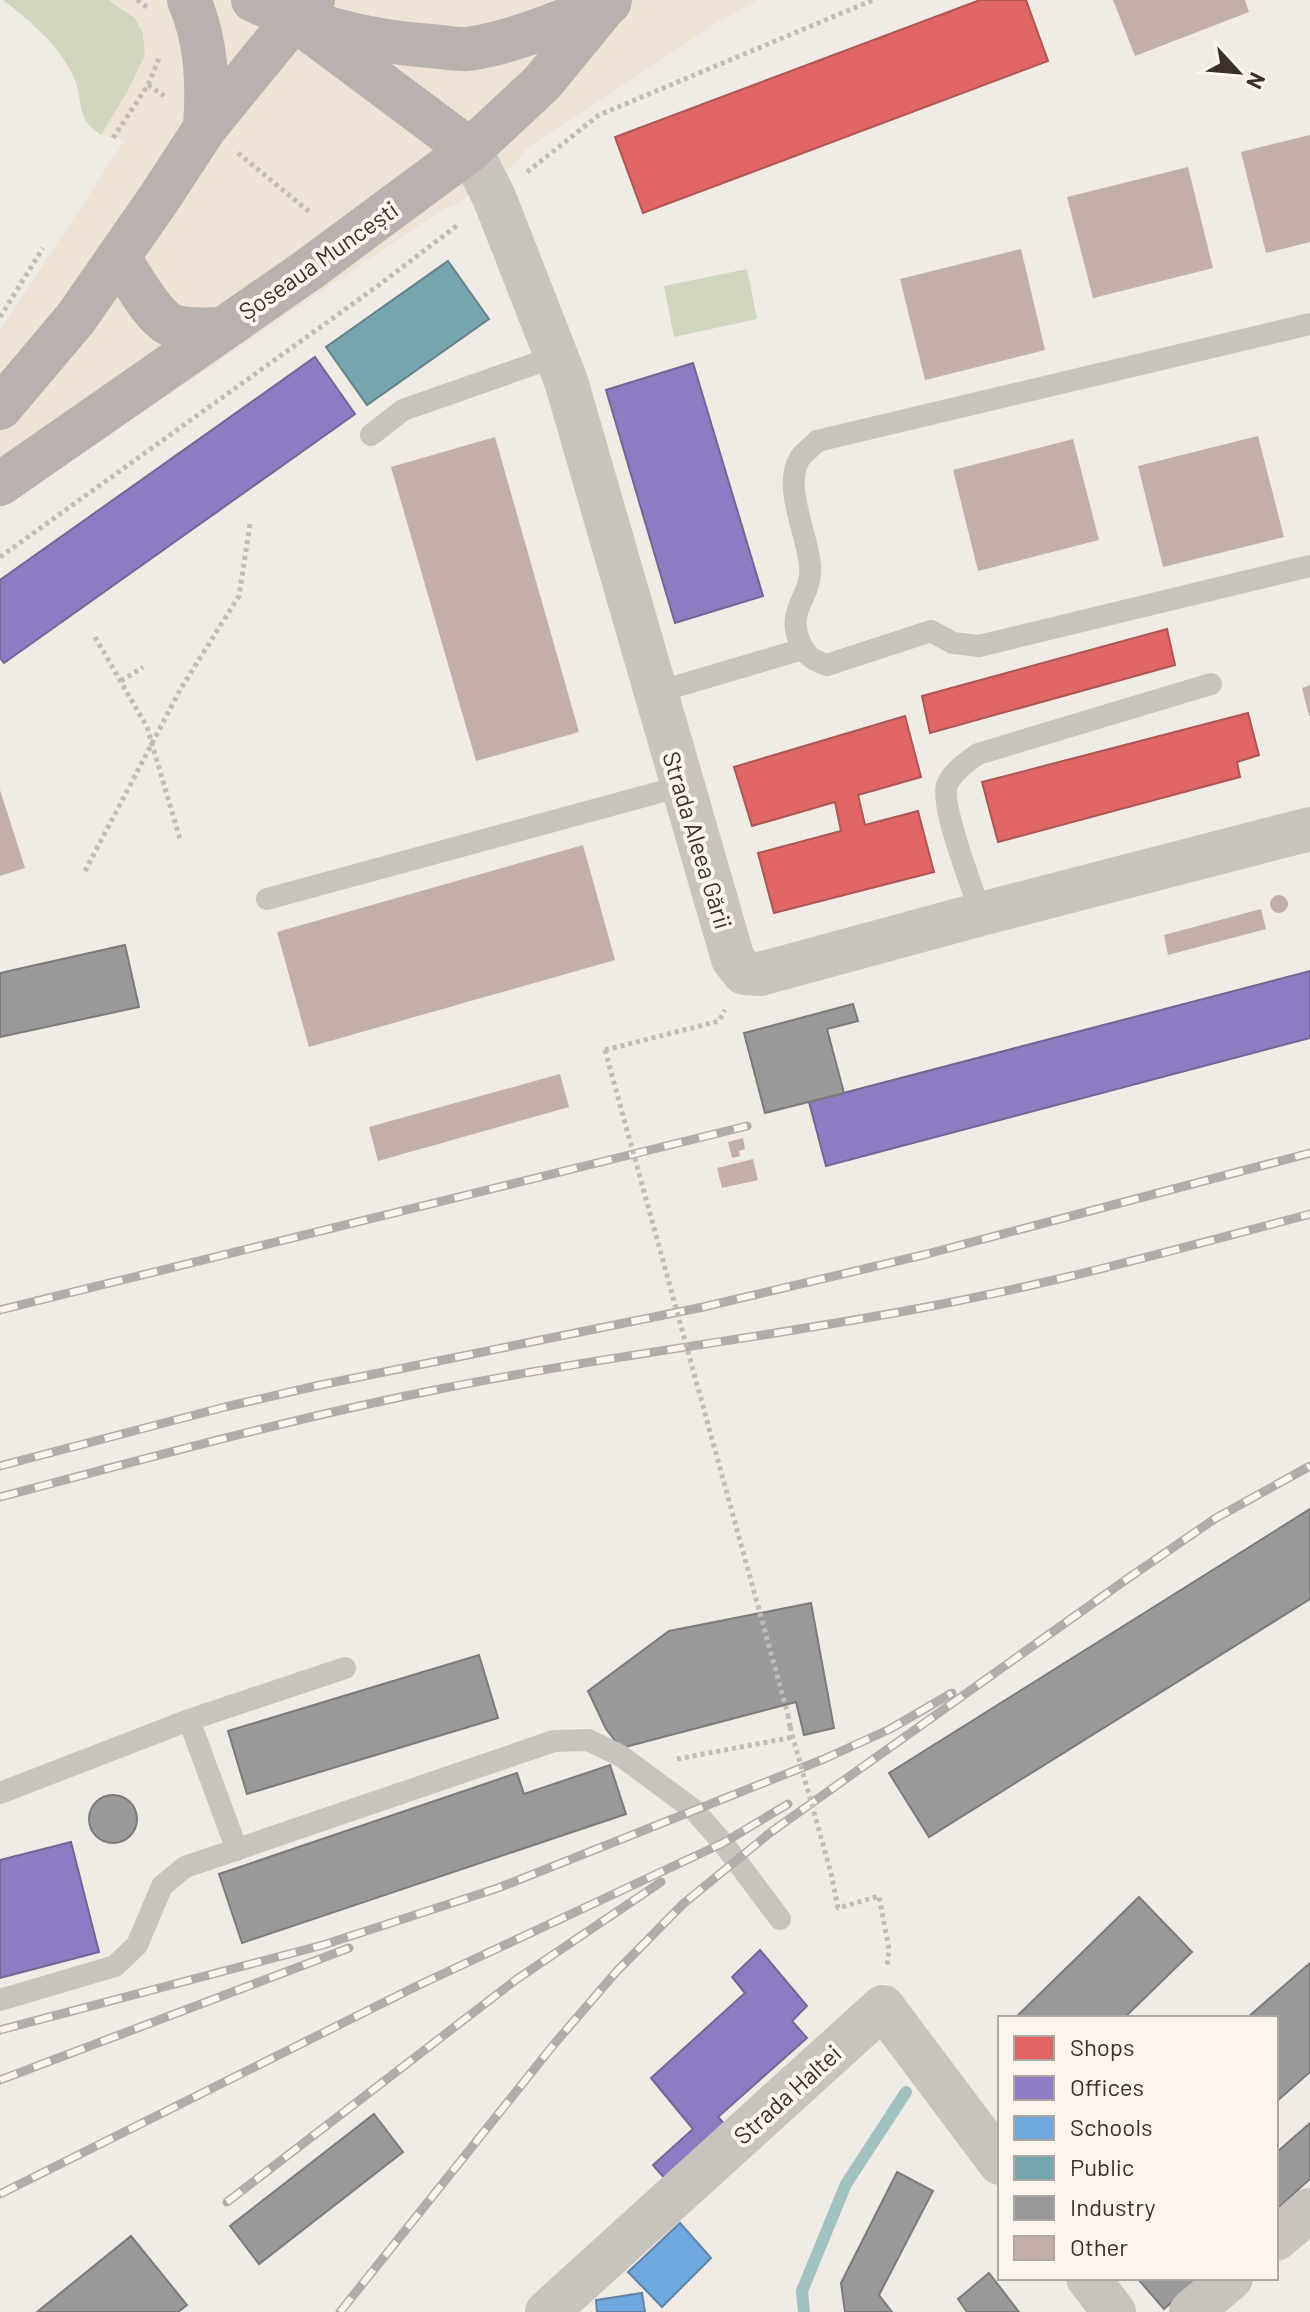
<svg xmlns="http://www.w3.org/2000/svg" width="1310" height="2312" font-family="Barlow,sans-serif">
<rect width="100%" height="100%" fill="#f0ebe5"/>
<!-- green -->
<g fill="#d1d6bf">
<path d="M3,0H108L135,18L143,33L145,55L128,91L101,135C78,119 83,110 77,86C75,78 70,70 66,63C52,39 25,17 3,0Z"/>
<path d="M747,269L757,319L674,337L664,286Z"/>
</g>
<!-- plaza -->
<path fill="#eee3d5" d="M108,0H758L720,21L526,149L514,165L453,206L443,209L0,509V330L125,140L101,135L128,91L145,55L143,33L135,18Z"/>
<!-- shops -->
<g fill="#e06666" stroke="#ae5654" stroke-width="2">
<path d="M980,0H1026L1048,61L643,213L615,137Z"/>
<path d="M1167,629L1175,665L930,733L922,696Z"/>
<path d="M1248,713L1259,755L1237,762L1240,777L998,842L982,782Z"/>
<path d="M905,716L921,777L858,795L865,825L918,811L934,872L774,913L758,853L841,831L835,802L752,826L734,767Z"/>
</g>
<!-- offices -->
<g fill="#8e7cc3" stroke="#756595" stroke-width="2">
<path d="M315,357L355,414L4,663L0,658V580Z"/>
<path d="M693,363L763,596L675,623L606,390Z"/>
<path d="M1310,971V1038L826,1166L809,1102Z"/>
<path d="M71,1842L99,1952L0,1978V1860Z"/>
<path d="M760,1950L807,2006L792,2021L807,2038L718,2117L728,2128L667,2181L653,2165L693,2129L651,2078L745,1993L732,1977Z"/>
</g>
<!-- schools -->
<g fill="#6fa8dc" stroke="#5f84a7" stroke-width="2">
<path d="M680,2223L711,2258L662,2307L628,2272Z"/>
<path d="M642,2293L645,2312H597L596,2300Z"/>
</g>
<!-- public -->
<path fill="#76a5af" stroke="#648287" stroke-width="2" d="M448,261L489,319L367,405L326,347Z"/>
<!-- industry -->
<g fill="#999" stroke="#7d7a78" stroke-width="2">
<path d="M125,945L139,1007L0,1037V973Z"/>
<path d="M853,1004L858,1021L827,1029L844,1093L765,1113L744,1033Z"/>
<path d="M1310,1509V1599L929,1837L889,1773Z"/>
<path d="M811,1603L834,1728L804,1735L796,1702L621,1748L606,1729L588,1691L669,1631Z"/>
<path d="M479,1655L498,1718L247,1794L228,1731Z"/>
<path d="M610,1765L626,1814L242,1943L219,1874L517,1773L524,1794Z"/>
<circle cx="113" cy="1819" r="24"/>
<path d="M1139,1897L1192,1952L1124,2018H1015Z"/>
<path d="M1310,1963V2072L1276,2102V2018H1247Z"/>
<path d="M374,2114L403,2152L259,2264L230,2226Z"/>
<path d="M1310,2123V2179L1276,2210V2153Z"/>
<path d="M897,2172L933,2191L879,2295L892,2312H845L841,2283Z"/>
<path d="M131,2236L187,2305L178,2312H37Z"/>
<path d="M989,2273L1019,2312H967L958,2299Z"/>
<path d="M1137,2278H1199L1164,2309Z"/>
</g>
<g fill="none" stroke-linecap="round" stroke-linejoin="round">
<!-- stream -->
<path stroke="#a1c2c1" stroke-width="12" d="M804,2312L802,2291L846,2184L906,2092"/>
</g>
<!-- building -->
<g fill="#c3afa7">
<path d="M1113,0H1245L1249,12L1135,56Z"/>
<path d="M1310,135V242L1266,253L1241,152Z"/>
<path d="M1188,167L1213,268L1093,298L1067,197Z"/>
<path d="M1021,249L1045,350L925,380L900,279Z"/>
<path d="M1258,436L1284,537L1163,567L1138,466Z"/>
<path d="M495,437L579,732L476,761L391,467Z"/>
<path d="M1073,439L1099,540L978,571L953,470Z"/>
<path d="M1310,685V716H1309L1302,688Z"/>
<path d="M0,790L25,868L0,876Z"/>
<path d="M583,845L615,960L309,1047L277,932Z"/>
<circle cx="1279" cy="904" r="9"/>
<path d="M1261,909L1266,929L1168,955L1164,935Z"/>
<path d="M560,1074L569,1107L378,1161L369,1127Z"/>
<path d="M743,1138L745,1149L739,1151L740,1156L732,1158L728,1142Z"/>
<path d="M753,1159L758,1180L722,1188L717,1168Z"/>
</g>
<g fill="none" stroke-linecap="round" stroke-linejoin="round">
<!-- path -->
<g stroke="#c2bbb6" stroke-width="5" stroke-dasharray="4 4" stroke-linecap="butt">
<path d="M137,0L147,7"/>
<path d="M148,85L164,96"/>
<path d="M113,138L148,85L160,56"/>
<path d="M238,153L312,214"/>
<path d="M527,172L599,115L873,0"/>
<path d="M0,317L43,248"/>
<path d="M0,557L379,285L459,224"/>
<path d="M95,637L147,727L180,839"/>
<path d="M121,681L143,667"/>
<path d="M85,871L180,690L239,596L250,524"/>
<path d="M605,1050L719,1021L725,1010"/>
<path d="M788,1715L790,1727"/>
<path d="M677,1759L794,1737"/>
<path d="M831,1873L838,1908L879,1896L889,1949L887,1968"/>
</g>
<!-- service -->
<g stroke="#c9c3be" stroke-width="22">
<path d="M1310,324L817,441C812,447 804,452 800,458C782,486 808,535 810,566C813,596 785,610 800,642C806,656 814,661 827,665L931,631L953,643L979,646L1310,566"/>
<path d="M371,435L403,410L557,356"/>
<path d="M654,693L803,649"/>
<path d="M267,899L682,786"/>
<path d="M981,914C973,889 940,806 947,785C952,772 967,762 978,754L1211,684"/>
<path d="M189,1720L237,1850"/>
<path d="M0,1793L189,1720L345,1668"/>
<path d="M0,2000L115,1966L137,1945L162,1886L185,1867L554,1741L588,1740L621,1756L694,1810L723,1843L780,1919"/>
</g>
<!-- minor -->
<g stroke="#c9c3be" stroke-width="44">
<path d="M470,150L494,197L566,381L733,959L744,973L760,974L981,914L1310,829"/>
<path d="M1276,2239L1310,2210"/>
<path d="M1088,2278L1114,2312"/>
<path d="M547,2312L883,2007L1000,2163"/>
<path d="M1191,2312L1231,2278"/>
</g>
<!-- primary -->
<g stroke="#b8b1ad" stroke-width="44">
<path d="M189,0C207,42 208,83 205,128"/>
<path d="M253,0C309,26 369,42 431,46C443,47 456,50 468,49C516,42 564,20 609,3"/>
<path d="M312,32L470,150"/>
<path d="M118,257C131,275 150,313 169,324C183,332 204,329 220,329"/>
<path d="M0,408L76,318L160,197L205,128L294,19L313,0"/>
<path d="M0,484L308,270L470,150L542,83L610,0"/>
</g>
<defs>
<g id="rail">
<path d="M0,1310L747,1126"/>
<path d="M0,1466L225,1407L320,1385L703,1307L923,1255L1310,1153"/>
<path d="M0,1497C141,1460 282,1421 425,1392C595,1357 767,1338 937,1305C1063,1281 1186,1247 1310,1214"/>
<path d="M0,2030L323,1945L498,1888L824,1759L890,1729L952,1693"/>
<path d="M0,2080L349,1948"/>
<path d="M0,2194L417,1986L723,1843L788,1804"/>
<path d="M227,2202L517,1979L661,1882"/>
<path d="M340,2312L555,2043L617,1971L683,1904L771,1832L1127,1579L1216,1518L1310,1466"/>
</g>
</defs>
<!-- rail casing -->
<use href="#rail" stroke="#b1aca8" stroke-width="9"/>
<!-- rail -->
<use href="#rail" stroke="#fbf5ee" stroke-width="6" stroke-dasharray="18" stroke-linecap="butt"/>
<!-- path-bridge -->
<g stroke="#c2bbb6" stroke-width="5" stroke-dasharray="4 4" stroke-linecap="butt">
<path d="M605,1050L788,1715"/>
<path d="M790,1727L831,1873"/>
</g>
</g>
<g text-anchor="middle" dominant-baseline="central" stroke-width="8" stroke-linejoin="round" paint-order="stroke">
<!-- street labels -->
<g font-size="24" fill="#3b302b" stroke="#fbf5ee">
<text transform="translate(318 260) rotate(-35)">Șoseaua Muncești</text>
<text transform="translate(698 840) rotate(73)">Strada Aleea Gării</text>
<text transform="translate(787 2094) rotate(-42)">Strada Haltei</text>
</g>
</g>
<!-- legend -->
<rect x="998" y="2016" width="280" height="264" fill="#fbf5ee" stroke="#aea6a0" stroke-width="2"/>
<rect x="1014" y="2036" width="40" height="24" fill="#e06666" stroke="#aea6a0" stroke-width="2"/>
<text x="1070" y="2056" font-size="24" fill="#3b302b">Shops</text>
<rect x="1014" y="2076" width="40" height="24" fill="#8e7cc3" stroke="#aea6a0" stroke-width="2"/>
<text x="1070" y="2096" font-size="24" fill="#3b302b">Offices</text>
<rect x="1014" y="2116" width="40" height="24" fill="#6fa8dc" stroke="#aea6a0" stroke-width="2"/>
<text x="1070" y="2136" font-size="24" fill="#3b302b">Schools</text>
<rect x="1014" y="2156" width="40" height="24" fill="#76a5af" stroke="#aea6a0" stroke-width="2"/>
<text x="1070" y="2176" font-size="24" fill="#3b302b">Public</text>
<rect x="1014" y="2196" width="40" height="24" fill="#999999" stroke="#aea6a0" stroke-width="2"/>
<text x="1070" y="2216" font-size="24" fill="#3b302b">Industry</text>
<rect x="1014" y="2236" width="40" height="24" fill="#c3afa7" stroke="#aea6a0" stroke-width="2"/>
<text x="1070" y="2256" font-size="24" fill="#3b302b">Other</text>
<!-- north arrow -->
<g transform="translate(1238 72) rotate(116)" stroke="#fbf5ee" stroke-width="6" paint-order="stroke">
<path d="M0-6L14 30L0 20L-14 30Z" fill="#3b302b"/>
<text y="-12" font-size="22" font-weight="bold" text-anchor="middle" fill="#3b302b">N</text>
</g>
</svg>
